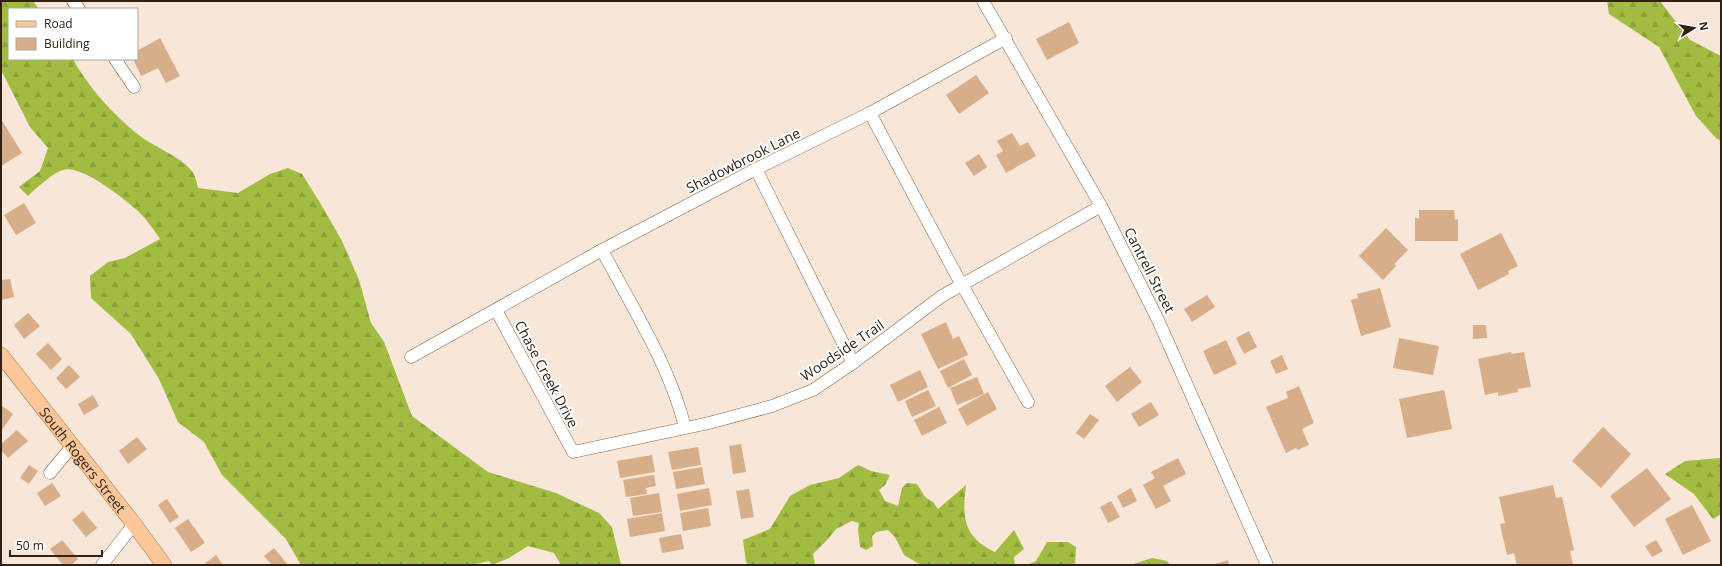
<svg xmlns="http://www.w3.org/2000/svg" width="1722" height="566" font-family="'Open Sans',sans-serif">
<defs>
<pattern id="forest-firs" width="22" height="20" patternUnits="userSpaceOnUse"><rect width="22" height="20" fill="#a2bb41"/><path d="M5 1l3.5 6h-7zM16 11l3.5 6h-7z" fill="#8ca038"/></pattern>
</defs>
<rect width="100%" height="100%" fill="#f8e6d8"/>
<!-- forest -->
<g fill="url(#forest-firs)">
<path d="M1,1H33L39,9H9V59H73C88,87 112,113 136,133C153,147 177,154 192,171C195,175 197,183 198,188L238,193L270,174L288,168L302,174L319,201L342,241L359,280L371,323L384,342L412,416L488,472L556,493L599,513L612,527L621,565H561L554,553L528,546L509,558L492,565L489,561L471,565H301L286,539L222,475L204,442L178,422L159,379L131,334L91,298L90,276L108,262L125,258L160,239C154,230 147,220 139,212C125,200 82,164 63,170C54,172 35,189 28,196L19,187L40,171L48,148L30,127L1,70Z"/>
<path d="M1607,1H1660L1690,40L1721,56V141L1716,138L1696,116L1659,47L1609,14Z"/>
<path d="M1721,458V514L1713,519L1694,494L1665,474L1685,461Z"/>
<path d="M858,465L871,471L890,475L885,485L879,490L885,501L898,506L902,488L907,483L917,484L925,497L933,502L938,509L966,485C962,517 963,537 995,552L1014,530L1024,549L1014,557L1015,565H921L904,555L895,537L888,530L876,532L872,536L873,546L866,550L860,547L858,530L859,523L852,521L836,529L828,539L813,554L815,565H749L746,562L743,540L770,529L790,496L810,485L839,478Z"/>
<path d="M1047,542H1068L1076,547L1075,565H1027L1036,561Z"/>
<path d="M1152,558L1167,561L1170,565H1130Z"/>
</g>
<!-- building -->
<g fill="#d7ad8a">
<path d="M1069,22L1079,43L1047,60L1036,39Z"/>
<path d="M160,38L180,76L166,83L158,68L141,76L133,59H137V51Z"/>
<path d="M976,75L989,93L959,114L946,95Z"/>
<path d="M1,119L22,153L1,166Z"/>
<path d="M1012,133L1020,146L1028,142L1036,156L1006,173L996,155L1003,151L997,141Z"/>
<path d="M979,154L987,167L974,176L965,163Z"/>
<path d="M24,203L36,223L16,235L4,215Z"/>
<path d="M1419,210H1454L1455,220L1458,219V241H1415V218H1419Z"/>
<path d="M1386,228L1408,250L1394,264L1396,266L1383,280L1359,256Z"/>
<path d="M1501,233L1518,266L1508,271L1509,274L1478,290L1460,254Z"/>
<path d="M10,279L14,297L1,300V280Z"/>
<path d="M1380,288L1391,327L1361,336L1351,300L1358,298L1357,294Z"/>
<path d="M1207,295L1215,307L1192,322L1184,309Z"/>
<path d="M28,313L40,326L24,339L14,325Z"/>
<path d="M946,322L953,339L959,336L968,355L938,369L921,334Z"/>
<path d="M1473,325H1486L1487,338L1473,339Z"/>
<path d="M1249,331L1257,347L1244,354L1236,338Z"/>
<path d="M1399,338L1439,346L1433,375L1393,368Z"/>
<path d="M1226,340L1237,364L1214,375L1203,351Z"/>
<path d="M48,343L62,359L51,370L36,354Z"/>
<path d="M1511,352L1512,354L1524,352L1531,387L1518,389V392L1498,396V392L1485,395L1478,359Z"/>
<path d="M1282,355L1288,369L1276,374L1270,361Z"/>
<path d="M964,359L972,375L948,388L940,371Z"/>
<path d="M69,365L80,377L66,389L56,378Z"/>
<path d="M1130,367L1142,382L1117,402L1105,386Z"/>
<path d="M920,370L928,387L898,402L890,385Z"/>
<path d="M977,377L984,394L957,405L950,388Z"/>
<path d="M1299,386L1314,423L1302,429L1309,445L1297,450L1296,448L1286,453L1266,407L1288,398L1286,392Z"/>
<path d="M928,390L936,406L912,417L905,401Z"/>
<path d="M1444,390L1452,429L1407,438L1399,399Z"/>
<path d="M988,392L997,409L967,426L958,409Z"/>
<path d="M93,395L99,406L84,415L78,404Z"/>
<path d="M1151,402L1159,415L1139,427L1131,414Z"/>
<path d="M2,406L13,414L1,431V407Z"/>
<path d="M939,407L947,423L922,436L914,420Z"/>
<path d="M1090,414L1099,420L1084,439L1076,433Z"/>
<path d="M1603,427L1631,454L1601,488L1572,461Z"/>
<path d="M17,430L28,441L8,458L1,450V444Z"/>
<path d="M137,437L147,449L128,464L119,451Z"/>
<path d="M741,444L746,472L733,474L729,446Z"/>
<path d="M698,447L701,465L672,470L668,452Z"/>
<path d="M652,455L655,472L620,478L617,461Z"/>
<path d="M1178,458L1186,474L1163,486L1171,501L1156,509L1143,485L1155,478L1151,472Z"/>
<path d="M29,465L38,471L29,484L20,478Z"/>
<path d="M702,467L705,484L676,489L673,472Z"/>
<path d="M1647,468L1671,499L1634,527L1610,496Z"/>
<path d="M654,475L656,486L646,488L647,494L626,497L623,480Z"/>
<path d="M52,483L61,496L45,506L37,493Z"/>
<path d="M1553,485L1556,498L1562,497L1574,550L1570,551L1573,565H1517L1514,553L1507,555L1500,524L1505,523L1499,497Z"/>
<path d="M709,488L712,505L680,511L677,494Z"/>
<path d="M1131,488L1137,501L1123,508L1117,496Z"/>
<path d="M749,489L754,517L741,519L736,491Z"/>
<path d="M659,493L662,512L633,516L630,498Z"/>
<path d="M167,499L179,517L170,523L158,505Z"/>
<path d="M1111,501L1120,517L1108,523L1100,507Z"/>
<path d="M1692,505L1711,541L1683,555L1665,519Z"/>
<path d="M708,508L711,526L683,531L680,513Z"/>
<path d="M83,511L97,528L86,537L72,520Z"/>
<path d="M662,513L665,531L630,537L627,519Z"/>
<path d="M188,519L205,543L191,552L175,528Z"/>
<path d="M681,534L684,549L662,553L659,538Z"/>
<path d="M62,540L78,559L71,565H63L50,549Z"/>
<path d="M1656,540L1663,551L1652,557L1645,546Z"/>
<path d="M274,548L288,565H272L264,556Z"/>
<path d="M216,555L223,565H203Z"/>
<path d="M1228,560L1229,565H1212Z"/>
</g>
<g fill="none" stroke-linecap="round" stroke-linejoin="round">
<defs>
<g id="minor">
<path d="M73,1L79,9"/>
<path d="M983,1L1101,206L1158,320L1267,565"/>
<path d="M115,59L134,87"/>
<path d="M870,113L952,267L1028,402"/>
<path d="M756,169L853,363"/>
<path d="M602,250C632,307 669,364 685,427"/>
<path d="M496,310L573,452L709,423L772,406L813,390L853,363L942,296L1101,206"/>
<path d="M411,357L602,250L756,169L870,113L1006,38"/>
<path d="M50,473L73,445"/>
<path d="M102,565L134,524"/>
</g>
<g id="major">
<path id="s1" d="M1,355L134,524L164,565"/>
</g>
</defs>
<!-- minor casing -->
<use href="#minor" stroke="#8d6646" stroke-width="13"/>
<!-- major casing -->
<use href="#major" stroke="#b4753d" stroke-width="16"/>
<!-- minor -->
<use href="#minor" stroke="#fff" stroke-width="12"/>
<!-- major -->
<use href="#major" stroke="#fcc798" stroke-width="15"/>
</g>
<g text-anchor="middle" dominant-baseline="central" stroke-width="4" stroke-linejoin="round" paint-order="stroke">
<!-- street labels -->
<g font-size="14" fill="#312114" stroke="#fff">
<text transform="translate(743 160) rotate(-27)">Shadowbrook Lane</text>
<text transform="translate(1150 270) rotate(63)">Cantrell Street</text>
<text transform="translate(842 350) rotate(-34)">Woodside Trail</text>
<text transform="translate(547 374) rotate(62)">Chase Creek Drive</text>
<text stroke="none"><textPath href="#s1" startOffset="133">South Rogers Street</textPath></text>
</g>
</g>
<!-- border -->
<rect width="1722" height="566" fill="none" stroke="#312114" stroke-width="4"/>
<!-- legend -->
<rect x="8" y="8" width="130" height="52" fill="#ffffff" stroke="#ada6a1"/>
<rect x="16" y="21" width="20" height="6" fill="#fcc798" stroke="#ada6a1"/>
<text x="44" y="28" font-size="12" fill="#312114">Road</text>
<rect x="16" y="38" width="20" height="12" fill="#d7ad8a" stroke="#ada6a1"/>
<text x="44" y="48" font-size="12" fill="#312114">Building</text>
<!-- north arrow -->
<g transform="translate(1694 28) rotate(79)" stroke="#ffffff" stroke-width="3" paint-order="stroke">
<path d="M0-3L7 15L0 10L-7 15Z" fill="#312114"/>
<text y="-6" font-size="11" font-weight="bold" text-anchor="middle" fill="#312114">N</text>
</g>
<!-- scale -->
<path d="M10 550v6h92v-6" fill="none" stroke="#312114" stroke-width="2"/>
<text x="16" y="550" font-size="12" fill="#312114" stroke="#ffffff" stroke-width="3" paint-order="stroke">50 m</text>
</svg>
